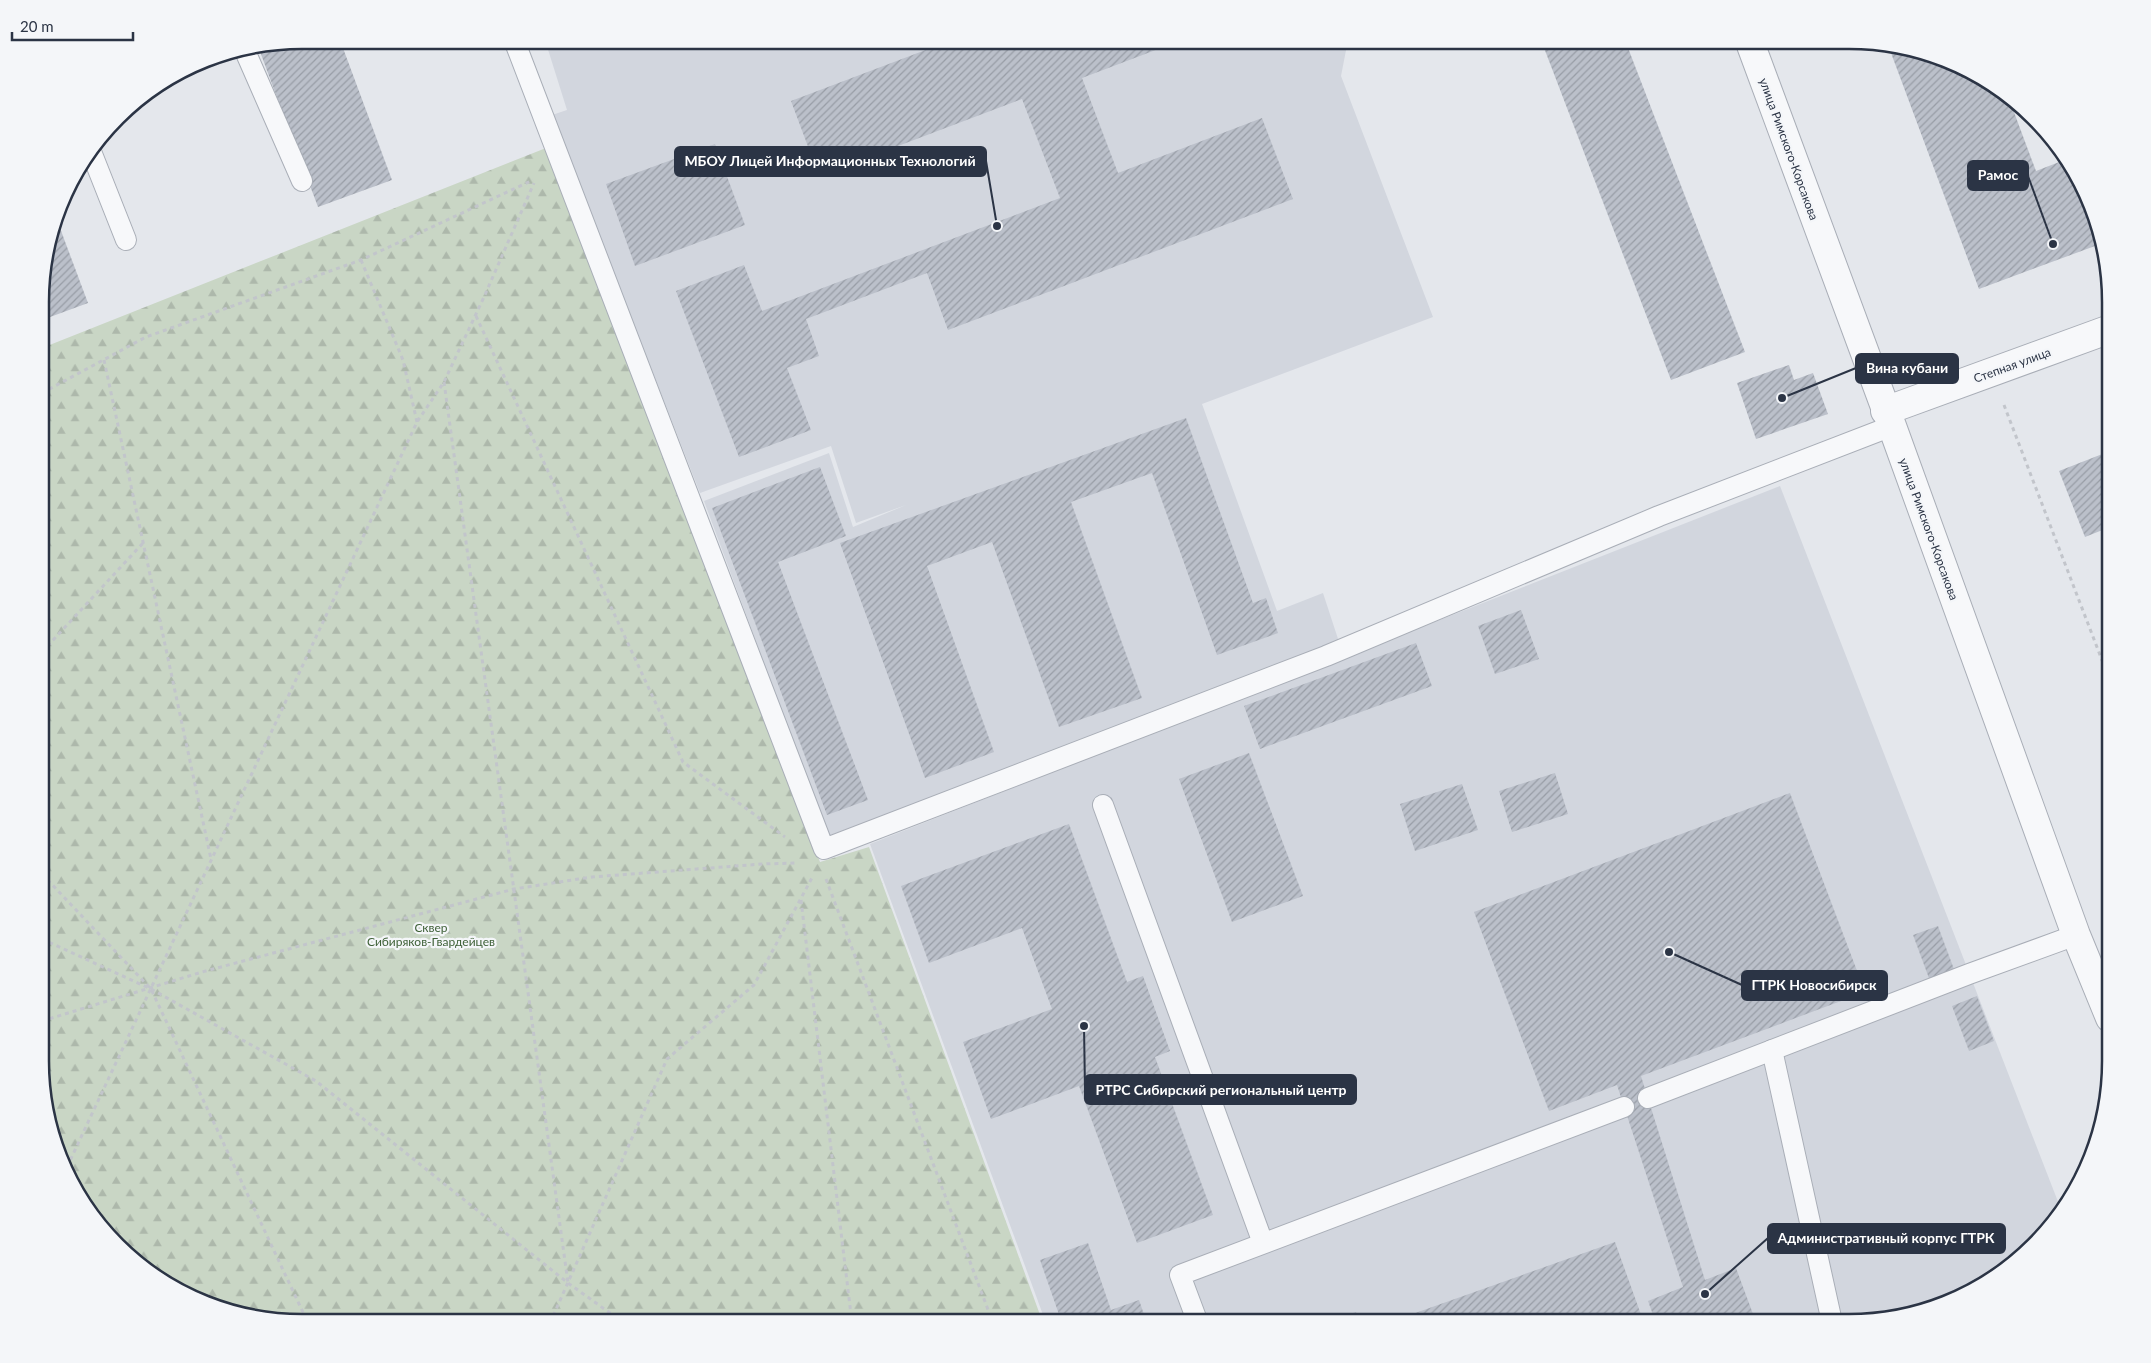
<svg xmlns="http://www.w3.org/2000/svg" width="2151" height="1363" font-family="Lato,sans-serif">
<defs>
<pattern id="forest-firs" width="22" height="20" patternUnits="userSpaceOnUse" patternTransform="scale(1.25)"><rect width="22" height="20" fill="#c9d6c5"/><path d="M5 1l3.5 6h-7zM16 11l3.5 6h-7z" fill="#adb8ab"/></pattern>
<pattern id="building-hatch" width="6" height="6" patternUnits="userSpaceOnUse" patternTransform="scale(1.25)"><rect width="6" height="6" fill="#bbc0ca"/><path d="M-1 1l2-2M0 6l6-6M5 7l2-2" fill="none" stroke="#989da6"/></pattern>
</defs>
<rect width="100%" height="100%" fill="#e4e7ec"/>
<!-- built -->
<g fill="#d2d6de">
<path d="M545,40H1348L1341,76L1433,317L1202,404L1277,611L1323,593L1340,645L828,836L704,501L829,453L853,527L906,505L856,523L831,446L700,493L552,115L567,110Z"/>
<path d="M1780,486L2062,1212L2022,1258L1980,1288L1917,1314L1866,1322L1046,1323L870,844Z"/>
</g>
<!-- forest -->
<path fill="url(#forest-firs)" d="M546,148L820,862L869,847L1043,1323H302L234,1314L157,1279L116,1246L75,1192L42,1095V348Z"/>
<!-- building -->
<g fill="url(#building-hatch)">
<path d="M302,40H340L392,180L318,207L259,49Z"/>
<path d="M952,40H1182L1082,78L1118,173L1262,118L1293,199L948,330L927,273L806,319L819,356L787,368L811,430L739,457L676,291L744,265L762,311L1060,198L1022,99L819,176L791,101Z"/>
<path d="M1541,40H1625L1745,352L1671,380Z"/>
<path d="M1888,45L1917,49L1994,84L2008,96L2036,171L2067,159L2076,171L2102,234L2103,243L1979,289Z"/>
<path d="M715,144L745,225L635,266L606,184Z"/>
<path d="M57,220L88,303L42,320V268Z"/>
<path d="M1789,365L1794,380L1813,373L1828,414L1756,439L1737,383Z"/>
<path d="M1186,418L1253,603L1266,598L1278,633L1217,655L1152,473L1071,502L1142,698L1059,727L992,542L927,566L994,752L925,778L840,543Z"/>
<path d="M2110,451V527L2085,537L2059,471Z"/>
<path d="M820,467L846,536L778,562L868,800L827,815L712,508Z"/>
<path d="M1521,610L1539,659L1495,674L1478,626Z"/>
<path d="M1416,643L1432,686L1260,749L1244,706Z"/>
<path d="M1249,753L1303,896L1232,922L1179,779Z"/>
<path d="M1555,773L1568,814L1512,832L1499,791Z"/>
<path d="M1462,784L1478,830L1415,851L1400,804Z"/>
<path d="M1790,793L1865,992L1641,1076L1705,1280L1736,1268L1756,1322L1656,1323L1648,1301L1683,1287L1617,1085L1549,1111L1474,912Z"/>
<path d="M1069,824L1127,982L1143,976L1170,1051L1155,1057L1213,1215L1137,1243L1079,1086L991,1119L963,1042L1052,1009L1022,928L929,963L901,886Z"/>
<path d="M1938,926L1955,972L1930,981L1913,935Z"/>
<path d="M1977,996L1994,1041L1969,1051L1952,1006Z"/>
<path d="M1615,1242L1644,1323H1390V1322Z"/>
<path d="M1088,1243L1111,1310L1139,1300L1147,1323H1062L1040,1260Z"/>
<path d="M1356,1312L1359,1323H1325V1322Z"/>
</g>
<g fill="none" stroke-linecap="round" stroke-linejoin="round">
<defs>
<g id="service">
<path d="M514,40L824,849L1326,656L1659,516L1892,426"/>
<path d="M245,51L302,181"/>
<path d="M92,154L126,240"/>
<path d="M1103,805L1263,1243"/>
<path d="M1772,1050L1832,1322"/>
<path d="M1648,1098L1969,974L2076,935"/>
<path d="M1198,1323L1180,1275L1624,1107"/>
</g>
<g id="tertiary">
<path d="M1749,40L1892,426L2076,935L2110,1018"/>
<path d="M1885,411L2110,329"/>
</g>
</defs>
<!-- service casing -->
<use href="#service" stroke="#a9aeb7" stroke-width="22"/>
<!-- tertiary casing -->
<use href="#tertiary" stroke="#a9aeb7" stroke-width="30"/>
<!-- path -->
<g stroke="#c2c5cb" stroke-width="3" stroke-dasharray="4 4" stroke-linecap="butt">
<path d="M361,260L403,360L417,422"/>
<path d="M476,316L683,762L785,837"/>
<path d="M104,360L211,859"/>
<path d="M444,382L568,1283"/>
<path d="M42,393L146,337L361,260L533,180"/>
<path d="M2004,405L2110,681"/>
<path d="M42,652L143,543"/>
<path d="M42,874L151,989L308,1323"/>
<path d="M826,879L993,1323"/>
<path d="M801,900L852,1323"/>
<path d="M42,939L151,989L316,1081L568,1283L624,1323"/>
<path d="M42,1021L202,972L514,889L592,877L762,864L797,863"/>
<path d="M67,1167L417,422L444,382L484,297L534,183"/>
<path d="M550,1323L667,1059L754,985L813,876"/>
</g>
<!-- service -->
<use href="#service" stroke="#f7f8fa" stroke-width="20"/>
<!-- tertiary -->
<use href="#tertiary" stroke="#f7f8fa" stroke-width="28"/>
</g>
<g text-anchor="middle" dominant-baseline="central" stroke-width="4.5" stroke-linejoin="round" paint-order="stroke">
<!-- street labels -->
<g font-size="12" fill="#2b3445" stroke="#f4f6f9">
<text transform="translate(1789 149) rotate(70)">улица Римского-Корсакова</text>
<text transform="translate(2012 365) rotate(-20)">Степная улица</text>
<text transform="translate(1929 529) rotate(70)">улица Римского-Корсакова</text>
</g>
<!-- park labels -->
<g font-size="12" fill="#3f6138" stroke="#f4f6f9">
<text x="431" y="927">Сквер<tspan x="431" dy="14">Сибиряков-Гвардейцев</tspan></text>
</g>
</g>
<!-- crop -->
<path d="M0 0H2151V1363H0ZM302 49H1849A253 253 0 0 1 2102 302V1061A253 253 0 0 1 1849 1314H302A253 253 0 0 1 49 1061V302A253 253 0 0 1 302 49Z" fill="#f4f6f9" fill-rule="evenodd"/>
<path fill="none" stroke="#2b3445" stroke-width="2.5" d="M302 49H1849A253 253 0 0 1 2102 302V1061A253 253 0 0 1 1849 1314H302A253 253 0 0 1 49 1061V302A253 253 0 0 1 302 49Z"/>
<!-- callouts -->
<path fill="none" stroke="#2b3445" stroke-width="2" d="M997 226L986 161M2053 244L2028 176M1782 398L1856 368M1669 952L1742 985M1084 1026L1085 1090M1705 1294L1768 1238"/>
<g fill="#2b3445" stroke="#f4f6f9" stroke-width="2">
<circle cx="997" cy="226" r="5"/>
<circle cx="2053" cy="244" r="5"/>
<circle cx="1782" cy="398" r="5"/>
<circle cx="1669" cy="952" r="5"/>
<circle cx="1084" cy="1026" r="5"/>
<circle cx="1705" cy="1294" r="5"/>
</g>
<g fill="#2b3445" stroke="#2b3445" stroke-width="2">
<rect x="675" y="147" width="311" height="29" rx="5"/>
<rect x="1968" y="161" width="60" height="29" rx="5"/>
<rect x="1856" y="354" width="102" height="29" rx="5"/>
<rect x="1742" y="971" width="145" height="29" rx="5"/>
<rect x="1085" y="1075" width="271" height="29" rx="5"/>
<rect x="1768" y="1224" width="237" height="29" rx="5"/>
</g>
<g font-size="14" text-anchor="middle" font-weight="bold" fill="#fff">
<text x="830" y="166">МБОУ Лицей Информационных Технологий</text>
<text x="1998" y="180">Рамос</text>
<text x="1907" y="373">Вина кубани</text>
<text x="1814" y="990">ГТРК Новосибирск</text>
<text x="1221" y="1095">РТРС Сибирский региональный центр</text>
<text x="1886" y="1243">Административный корпус ГТРК</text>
</g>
<!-- scale -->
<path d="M12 32v8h121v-8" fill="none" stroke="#2b3445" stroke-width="2.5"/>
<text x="20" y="32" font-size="15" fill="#2b3445" stroke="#f4f6f9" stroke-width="4" paint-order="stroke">20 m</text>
</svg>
